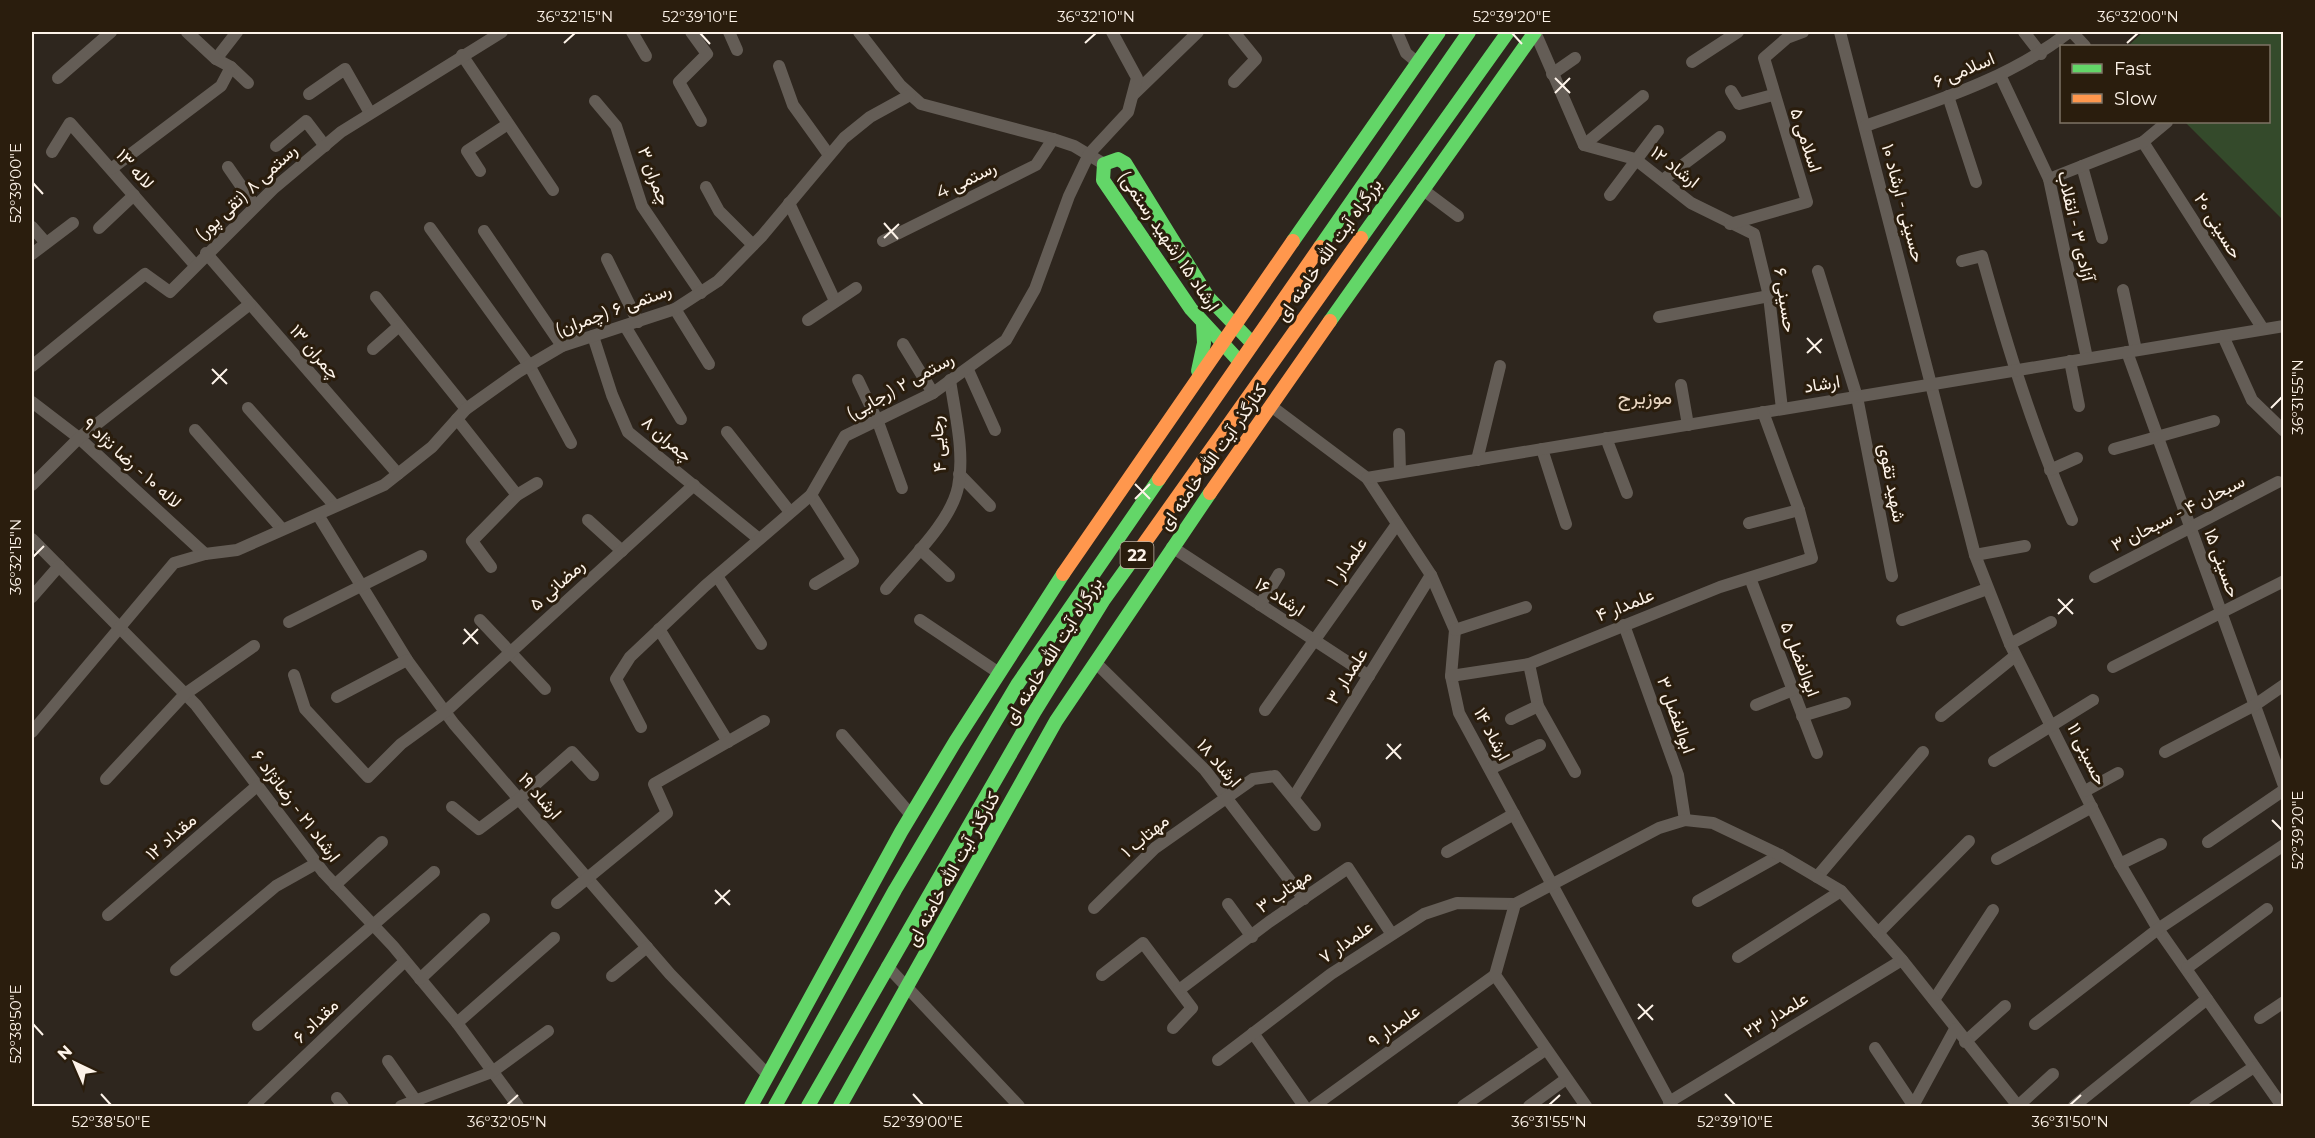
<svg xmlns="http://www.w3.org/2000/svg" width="2315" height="1138" font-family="Montserrat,Vazirmatn,sans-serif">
<rect width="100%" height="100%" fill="#2e261e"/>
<!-- green -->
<path fill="#344a2b" d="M2143,32H2283V220L2185,122H2268V46H2128Z"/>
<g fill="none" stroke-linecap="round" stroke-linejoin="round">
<!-- street -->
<g stroke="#645d56" stroke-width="12">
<path d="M632,32L646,56"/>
<path d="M691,32L707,54L679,82L701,121"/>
<path d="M729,32L737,50"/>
<path d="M859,32L900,85L921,104L1053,139L1074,146L1104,164"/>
<path d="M1234,32L1256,59L1234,82"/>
<path d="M1397,32L1406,53L1418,63"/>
<path d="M1535,32L1584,145L1635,159L1691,203L1754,234L1769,296L1782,409"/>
<path d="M1840,32L1975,555L2010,644L2120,864L2158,929L2282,1106"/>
<path d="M2024,32L2041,54"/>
<path d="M2072,32L2085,46"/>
<path d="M462,55L553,190"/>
<path d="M216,59L237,32"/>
<path d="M1692,62L1738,32"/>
<path d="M779,66L793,105L829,155"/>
<path d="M231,67L248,83"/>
<path d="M1552,74L1575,58"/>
<path d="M2000,75L2049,179L2087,358"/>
<path d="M58,78L111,32"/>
<path d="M1731,91L1739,104L1773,95"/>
<path d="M309,94L345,69L370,113"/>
<path d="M1133,95L1198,32"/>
<path d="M1948,96L1976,182"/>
<path d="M595,101L616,126L642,206L701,293"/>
<path d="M1865,126C1936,101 2009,79 2069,32"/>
<path d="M2143,142L2263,329"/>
<path d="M1584,145L1643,96"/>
<path d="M276,146L306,121L325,146"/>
<path d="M52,152L70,123L195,265"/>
<path d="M2082,166L2102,238"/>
<path d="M228,167L255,206"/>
<path d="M111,169L221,86L231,67L216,59L187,32"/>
<path d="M480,171L467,151L508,124"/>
<path d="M1664,179L1720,137"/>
<path d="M2049,179L2143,142L2167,122"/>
<path d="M706,187L719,211L753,245"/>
<path d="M1422,189L1458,216"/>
<path d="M1610,195L1658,131"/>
<path d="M789,203L835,301"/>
<path d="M1730,224L1807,202L1764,58L1787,38L1803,32"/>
<path d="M32,227L46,243"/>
<path d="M99,228L134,195"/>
<path d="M430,228L529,365L571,443"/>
<path d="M484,231L562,346"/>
<path d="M883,241L1036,165L1053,139"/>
<path d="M206,253L398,474"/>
<path d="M32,254L73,223"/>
<path d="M607,259L638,322"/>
<path d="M1962,261L1982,256C2007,346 2034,434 2072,520"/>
<path d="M1818,271L1857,397L1892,576"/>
<path d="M2123,290L2136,350"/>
<path d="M376,297L466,409"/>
<path d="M675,309L709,364"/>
<path d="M1659,317L1769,296"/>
<path d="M808,320L856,288"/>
<path d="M625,326L681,419"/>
<path d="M593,336L612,395L628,432L759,539"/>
<path d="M2223,336L2252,400L2284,431"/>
<path d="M903,344L933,393"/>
<path d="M373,349L399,326"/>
<path d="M2127,352L2284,786"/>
<path d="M2070,361L2079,406"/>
<path d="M32,366L145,274L170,292L273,189L341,132L502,32"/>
<path d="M968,370L995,430"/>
<path d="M858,380L878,422L902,488"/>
<path d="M1681,385L1688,425"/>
<path d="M32,402L79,438L205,554"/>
<path d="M1271,406L1367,478L1431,575L1455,630L1451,676L1459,713L1672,1106"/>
<path d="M248,408L335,506"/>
<path d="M457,419L517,495"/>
<path d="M195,430L282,529"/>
<path d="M727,432L790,512"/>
<path d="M1399,434L1400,472"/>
<path d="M1606,438L1627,493"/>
<path d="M1542,449L1566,524"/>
<path d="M2114,449L2214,421"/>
<path d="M1477,460L1500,366"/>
<path d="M2050,470L2077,458"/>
<path d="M959,474L990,506"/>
<path d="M1367,478L2284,326"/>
<path d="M32,485L79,438L250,304"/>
<path d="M811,495L853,561L815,584"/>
<path d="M318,515L407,660L454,724L670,974L768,1075"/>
<path d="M588,520L622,551"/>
<path d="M1749,523L1799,510"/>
<path d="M32,539L196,705L324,873L393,946L457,1023L518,1106"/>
<path d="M1172,547L1369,676"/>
<path d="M920,549L949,576"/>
<path d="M1975,555L2025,546"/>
<path d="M491,567L472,541L517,495L537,483"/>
<path d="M717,576L761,644"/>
<path d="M2095,577L2278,482"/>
<path d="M1750,578L1817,753"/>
<path d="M886,589C909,561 951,522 958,487C965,453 955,414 950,380"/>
<path d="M32,597L59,566"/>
<path d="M1260,605L1279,574"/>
<path d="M480,620L545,689"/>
<path d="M920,620L999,673"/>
<path d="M1902,620L1987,589"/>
<path d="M289,622L421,556"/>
<path d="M1624,625L1678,775L1685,820"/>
<path d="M659,629L728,742"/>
<path d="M1455,630L1526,607"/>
<path d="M2010,644L2051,622"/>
<path d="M1095,662L1205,770L1304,899"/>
<path d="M1529,664L1538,706L1575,772"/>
<path d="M2113,667L2284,581"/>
<path d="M294,675L305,709L368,777L401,744L445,712L694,485"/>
<path d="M1451,676L1529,664L1720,587L1812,558L1799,510L1763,412"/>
<path d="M337,697L407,660"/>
<path d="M1756,705L1793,690"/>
<path d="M1265,710L1397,524"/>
<path d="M1802,716L1845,703"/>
<path d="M1941,716L2015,656"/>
<path d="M1511,719L1538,706"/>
<path d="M641,727L616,679L630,657L705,586L811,495L845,436L933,393L1006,340L1035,289L1069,196L1089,154L1128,112L1137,78L1112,32"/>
<path d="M32,732L174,563L205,554L237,550L384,485L432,447L466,409L518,372L562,346L675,309L718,281L762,236L844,138L870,117L910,95"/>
<path d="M842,735L911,815"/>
<path d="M2165,752L2255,705L2284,685"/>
<path d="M1994,761L2093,700"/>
<path d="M1490,769L1540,745"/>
<path d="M106,779L185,694L254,646"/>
<path d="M2085,791L2118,773"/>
<path d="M1294,797L1431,575"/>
<path d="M452,807L479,829L519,799L572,752L593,775"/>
<path d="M2208,842L2284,790"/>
<path d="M1447,852L1514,814"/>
<path d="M1997,859L2092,807"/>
<path d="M2120,864L2161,844"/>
<path d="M1817,877L1923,752"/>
<path d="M335,885L382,842"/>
<path d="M1698,901L1780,855"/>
<path d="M557,903L667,813L654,784L764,721"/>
<path d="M1228,904L1252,937"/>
<path d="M1094,908L1155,848L1253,779L1275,776L1315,825"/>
<path d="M108,915L258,785"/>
<path d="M1878,933L1969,841"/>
<path d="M1738,957L1841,891"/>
<path d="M887,966L1019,1106"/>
<path d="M2187,968L2267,909"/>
<path d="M176,970L276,886L317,863"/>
<path d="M1102,975L1143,943L1192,1008L1173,1028"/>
<path d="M612,976L647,947"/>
<path d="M420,979L484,919"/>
<path d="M1179,990L1269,922L1348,868L1391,933"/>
<path d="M1934,1000L1993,910"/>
<path d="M2260,1018L2284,1002"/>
<path d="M457,1023L554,938"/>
<path d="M2035,1024L2158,929L2284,845"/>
<path d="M258,1025L434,872"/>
<path d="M1253,1033L1304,1106"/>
<path d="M1965,1042L2005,1006"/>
<path d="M1875,1048L1913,1105"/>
<path d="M1218,1060L1331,974L1424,914L1457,903L1515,904"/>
<path d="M388,1061L416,1101"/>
<path d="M337,1098L343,1106"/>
<path d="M1669,1102L1902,960"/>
<path d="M253,1106L405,961"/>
<path d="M401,1106L492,1072L548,1031"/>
<path d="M1314,1106L1495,975"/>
<path d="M1463,1106L1545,1050"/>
<path d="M1529,1106L1566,1079"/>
<path d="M1586,1106L1495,975L1515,904L1659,828L1685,820L1713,823L1780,855L1841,891L1902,960L2018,1106"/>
<path d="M1913,1106L1955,1029"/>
<path d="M2018,1106L2053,1074"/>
<path d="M2074,1106L2207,999"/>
<path d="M2195,1106L2254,1067"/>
</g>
<!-- fast -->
<g stroke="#63d668" stroke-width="14">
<path d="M1361,238L1508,32"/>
<path d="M1293,241L1439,32"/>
<path d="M1320,247L1469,32"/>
<path d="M1330,321L1535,32"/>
<path d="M1239,361L1191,309L1103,180L1104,164L1118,159L1125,163L1208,297L1252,343"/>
<path d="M1198,371L1204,343L1203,324"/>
<path d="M751,1106L901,832L955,742L1063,574"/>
<path d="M775,1106L895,890L1017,685L1159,479"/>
<path d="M808,1106L1035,711L1103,601L1131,562"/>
<path d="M840,1106L1056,721L1210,493"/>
</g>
<!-- slow -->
<g stroke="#ff974d" stroke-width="14">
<path d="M1159,479L1320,247"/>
<path d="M1210,493L1330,321"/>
<path d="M1131,562L1361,238"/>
<path d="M1063,574L1293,241"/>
</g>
</g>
<!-- ticks -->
<path fill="none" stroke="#fdf3e9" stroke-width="2" d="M700,33L710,44M1512,33L1522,44M564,43L575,33M1085,43L1096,33M2127,43L2138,33M1555,78L1570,93M1555,93L1570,78M33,183L43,194M884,223L898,239M884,238L899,224M1807,338L1821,353M1807,353L1822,339M212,369L227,384M212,384L227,369M2271,408L2282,397M1135,484L1150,499M1135,499L1150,484M33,557L44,546M2058,599L2073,614M2058,614L2073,599M464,629L478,644M463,644L478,629M1387,744L1401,759M1386,759L1401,744M2272,820L2282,830M715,890L730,905M715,904L730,890M1638,1004L1653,1020M1638,1019L1653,1005M33,1024L43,1035M101,1094L111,1105M913,1094L923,1105M1725,1094L1735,1105M507,1105L518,1095M1549,1105L1560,1095M2070,1105L2081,1095"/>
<g text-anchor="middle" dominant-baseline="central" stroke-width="6" stroke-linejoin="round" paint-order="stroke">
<!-- shield labels -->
<rect fill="#2a1d0d" stroke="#beb3a7" stroke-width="1.5" x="1120.5" y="542" width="33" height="26" rx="4.5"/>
<g font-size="16" font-weight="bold" fill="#fdf3e9">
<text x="1137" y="555">22</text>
</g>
<!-- street labels -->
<g font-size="18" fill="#fdf3e9" stroke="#2a1d0d">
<text transform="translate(1964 70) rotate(-23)">اسلامی ۶</text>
<text transform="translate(1806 140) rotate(72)">اسلامی ۵</text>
<text transform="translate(1675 167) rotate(38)">ارشاد ۱۲</text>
<text transform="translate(135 169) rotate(48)">لاله ۱۳</text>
<text transform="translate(654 176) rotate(69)">چمران ۳</text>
<text transform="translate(966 180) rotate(-26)">رستمی 4</text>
<text transform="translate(246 192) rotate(-43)">رستمی ۸ (تقی پور)</text>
<text transform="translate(1903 203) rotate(75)">حسینی - ارشاد ۱۰</text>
<text transform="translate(2076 226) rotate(77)">آزادی ۳ - انقلاب</text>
<text transform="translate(2218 226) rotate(58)">حسینی ۲۰</text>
<text transform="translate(1169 241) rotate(56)">ارشاد ۱۵ (شهید رستمی)</text>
<text transform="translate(1329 250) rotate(-55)">بزرگراه آیت الله خامنه ای</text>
<text transform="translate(1785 300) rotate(81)">حسینی ۶</text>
<text transform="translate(613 310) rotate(-20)">رستمی ۶ (چمران)</text>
<text transform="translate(315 352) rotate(49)">چمران ۱۳</text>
<text transform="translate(1822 384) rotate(-9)">ارشاد</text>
<text transform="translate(900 386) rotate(-29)">رستمی ۲ (رجایی)</text>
<text transform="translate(667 439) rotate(41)">چمران ۸</text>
<text transform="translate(938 444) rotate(-94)">رجایی ۴</text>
<text transform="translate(1213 457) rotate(-55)">کنارگذر آیت الله خامنه ای</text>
<text transform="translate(132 463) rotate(42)">لاله ۱۰ - رضا نژاد ۹</text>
<text transform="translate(1892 483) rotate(79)">شهید تقوی</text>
<text transform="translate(2178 513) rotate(-27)">سبحان ۴ - سبحان ۳</text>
<text transform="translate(1347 562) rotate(-55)">علمدار ۱</text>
<text transform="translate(2222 563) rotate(70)">حسینی ۱۵</text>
<text transform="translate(557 585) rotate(-42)">رمضانی ۵</text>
<text transform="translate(1280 597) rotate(33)">ارشاد ۱۶</text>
<text transform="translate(1625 605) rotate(-22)">علمدار ۴</text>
<text transform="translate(1053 651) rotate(-58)">بزرگراه آیت الله خامنه ای</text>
<text transform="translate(1800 659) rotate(69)">ابوالفضل ۵</text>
<text transform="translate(1347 676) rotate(-58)">علمدار ۳</text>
<text transform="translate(1676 715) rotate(70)">ابوالفضل ۳</text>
<text transform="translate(1492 734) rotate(62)">ارشاد ۱۴</text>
<text transform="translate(2087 754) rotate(64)">حسینی ۱۱</text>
<text transform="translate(1219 763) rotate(49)">ارشاد ۱۸</text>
<text transform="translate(540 796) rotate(49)">ارشاد ۱۹</text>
<text transform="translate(296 806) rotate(53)">ارشاد ۲۱ - رضانژاد ۶</text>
<text transform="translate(1145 836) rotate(-40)">مهتاب ۱</text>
<text transform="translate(171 837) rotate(-41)">مقداد ۱۲</text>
<text transform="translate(953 869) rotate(-61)">کنارگذر آیت الله خامنه ای</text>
<text transform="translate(1284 891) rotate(-35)">مهتاب ۳</text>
<text transform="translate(1346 942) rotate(-35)">علمدار ۷</text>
<text transform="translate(1776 1015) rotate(-31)">علمدار ۲۳</text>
<text transform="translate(316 1021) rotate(-44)">مقداد ۶</text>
<text transform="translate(1394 1026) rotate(-36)">علمدار ۹</text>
</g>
<!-- neighbourhood labels -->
<g font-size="20" fill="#ead7c3" stroke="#2a1d0d">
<text x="1645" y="397">موزیرج</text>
</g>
</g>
<!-- border -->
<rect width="2315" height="1138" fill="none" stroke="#2a1d0d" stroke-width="66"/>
<!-- legend -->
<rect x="2060" y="45" width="210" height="78" fill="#2a1d0d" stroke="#7e7365" stroke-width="1.5"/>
<rect x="2072" y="64" width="30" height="9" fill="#63d668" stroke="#7e7365" stroke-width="1.5"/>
<text x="2114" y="75" font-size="18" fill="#fdf3e9">Fast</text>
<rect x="2072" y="94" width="30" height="9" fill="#ff974d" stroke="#7e7365" stroke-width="1.5"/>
<text x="2114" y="105" font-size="18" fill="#fdf3e9">Slow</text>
<!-- north arrow -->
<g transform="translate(75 1063) rotate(316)" stroke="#2a1d0d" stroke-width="4.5" paint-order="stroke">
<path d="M0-4.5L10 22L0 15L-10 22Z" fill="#fdf3e9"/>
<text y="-9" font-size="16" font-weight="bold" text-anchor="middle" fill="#fdf3e9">N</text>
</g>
<rect x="33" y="33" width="2249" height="1072" fill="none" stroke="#fdf3e9" stroke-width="2"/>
<g font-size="15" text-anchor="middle" fill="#fdf3e9">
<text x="575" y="22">36°32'15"N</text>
<text x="700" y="22">52°39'10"E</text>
<text x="1096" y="22">36°32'10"N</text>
<text x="1512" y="22">52°39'20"E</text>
<text x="2138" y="22">36°32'00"N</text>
<text transform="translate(16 183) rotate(-90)" y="5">52°39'00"E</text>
<text transform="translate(2298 397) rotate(-90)" y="5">36°31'55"N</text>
<text transform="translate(16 557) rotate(-90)" y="5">36°32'15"N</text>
<text transform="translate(2298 830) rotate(-90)" y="5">52°39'20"E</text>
<text transform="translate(16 1024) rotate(-90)" y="5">52°38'50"E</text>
<text x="111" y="1127">52°38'50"E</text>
<text x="507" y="1127">36°32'05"N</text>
<text x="923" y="1127">52°39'00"E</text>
<text x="1549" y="1127">36°31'55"N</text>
<text x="1735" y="1127">52°39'10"E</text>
<text x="2070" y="1127">36°31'50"N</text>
</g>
</svg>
